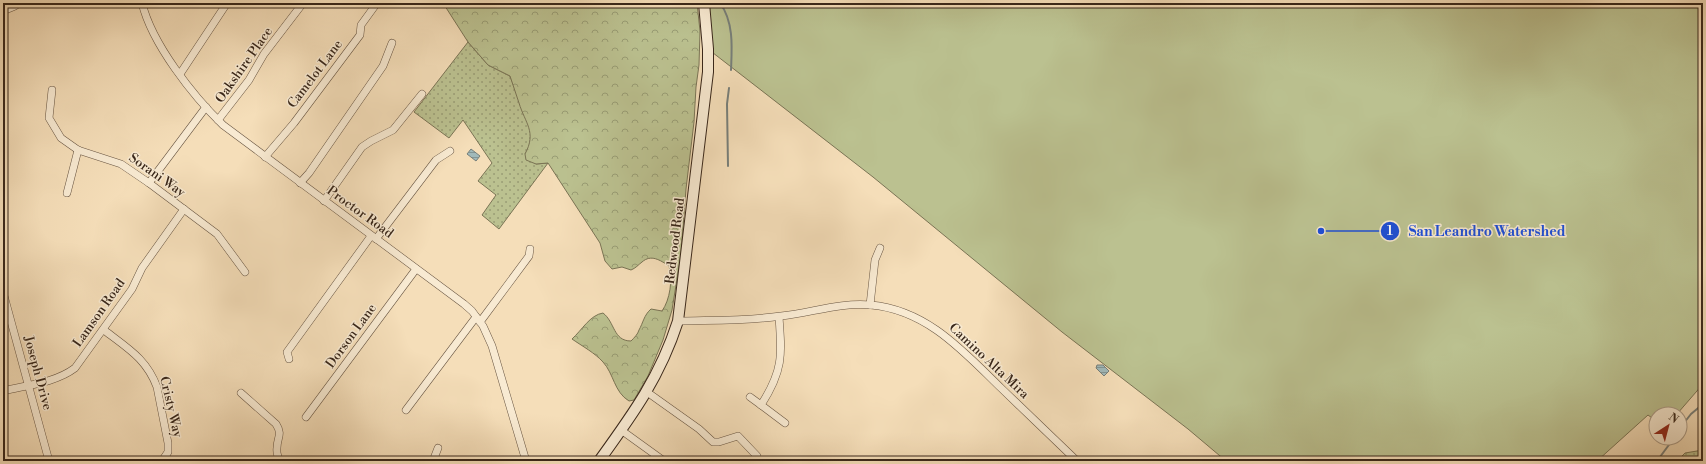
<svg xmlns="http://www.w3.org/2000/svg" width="1706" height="464" font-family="'Libre Bodoni',serif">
<defs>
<pattern id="grass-dots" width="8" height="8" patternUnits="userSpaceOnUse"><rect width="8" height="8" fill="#bbc190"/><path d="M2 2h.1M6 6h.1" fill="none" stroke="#999d75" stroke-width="1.8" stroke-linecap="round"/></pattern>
<pattern id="forest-crowns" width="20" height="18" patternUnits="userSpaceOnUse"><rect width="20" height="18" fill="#bbc190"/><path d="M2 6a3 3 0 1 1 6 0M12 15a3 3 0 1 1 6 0" fill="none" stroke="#999d75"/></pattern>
<pattern id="water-rules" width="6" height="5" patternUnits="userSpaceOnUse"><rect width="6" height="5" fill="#a0b9ba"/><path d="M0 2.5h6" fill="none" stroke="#839696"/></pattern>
</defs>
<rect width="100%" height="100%" fill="#f5deb9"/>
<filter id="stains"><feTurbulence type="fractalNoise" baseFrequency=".005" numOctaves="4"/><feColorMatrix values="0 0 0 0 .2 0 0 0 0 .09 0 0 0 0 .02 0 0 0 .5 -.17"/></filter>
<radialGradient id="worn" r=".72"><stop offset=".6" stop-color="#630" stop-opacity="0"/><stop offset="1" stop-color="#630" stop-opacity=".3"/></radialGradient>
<!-- grass -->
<g fill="url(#grass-dots)" stroke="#7a7455">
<path d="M468,42L488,65L510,76L531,130L530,145L525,154L536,164L548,163L499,229L482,215L496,195L478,181L492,163L463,120L449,138L414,112Z"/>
<path d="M1703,450V461H1677L1685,453Z"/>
</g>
<!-- forest -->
<path fill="url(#forest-crowns)" stroke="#7a7455" d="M443,3H697L700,31L699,65L696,87L694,122L686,189L681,254L672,310L663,340L648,376L634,400L629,401C614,392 614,374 603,362C595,353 582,346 572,339C582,330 590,315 603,313C615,322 613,341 631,341C634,338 638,334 639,330C643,323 644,315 651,309L662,311C670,300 673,279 669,266C660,260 651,254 642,262C638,265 636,268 631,270L622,267L612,269L605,261L600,243L548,163L536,164L526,160L525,154C537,132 525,123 519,103C516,94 513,85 510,76L488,65L468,42Z"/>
<!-- park -->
<path fill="#bbc190" stroke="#7a7455" d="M704,3H1703V384L1677,414H1656V421L1648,415L1597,461H1226L1188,429L1062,332L873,177L708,49Z"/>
<!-- water -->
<g fill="url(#water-rules)" stroke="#777f7a">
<path d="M471,149L480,156L476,161L467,154Z"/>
<path d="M1097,365H1103L1109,371L1104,376L1096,368Z"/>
</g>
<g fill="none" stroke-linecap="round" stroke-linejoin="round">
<!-- stream -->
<g stroke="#777f7a" stroke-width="2">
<path d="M720,3C734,22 732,48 731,70"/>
<path d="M728,166L727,104L729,88"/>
<path d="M1680,428L1691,414L1703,404"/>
<path d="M1657,461L1674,438"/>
</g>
<defs>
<g id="street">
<path d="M142,3C152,44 193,96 223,125L464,304L472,311L483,326L492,346L526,461"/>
<path d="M3,11L15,6"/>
<path d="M180,74L227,3"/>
<path d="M52,90L49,118L61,138L78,150L121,164L149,183L217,234L245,272"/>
<path d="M218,120L249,80L264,54L303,3"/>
<path d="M265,157L294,123L360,35L361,25L377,3"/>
<path d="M149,183L206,107"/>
<path d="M300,183L309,173L383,66L392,43"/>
<path d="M67,193L78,150"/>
<path d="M324,201L362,147L371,141L393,130L422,94"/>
<path d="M376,239L436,160L450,151"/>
<path d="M3,292L49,461"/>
<path d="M870,305L875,260L880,248"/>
<path d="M779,317C782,356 783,371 761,405L785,423"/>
<path d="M678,321C712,320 748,321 781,316C811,313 840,302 871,305C927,310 963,351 1001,388C1026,412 1052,437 1077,461"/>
<path d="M480,322L529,256L530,249"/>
<path d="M104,330C127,348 146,358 157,387L168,443V452L162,461"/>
<path d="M289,359L287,352L371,236"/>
<path d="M3,391C27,385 55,383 75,368L132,289L142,268L184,209"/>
<path d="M647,392L699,429L713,442H719L738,436L757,456L753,461"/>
<path d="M241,393L276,424C283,435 277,437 277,448C276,453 278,457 280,461"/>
<path d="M750,397L761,405"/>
<path d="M406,410L476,317"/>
<path d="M306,417L416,269"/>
<path d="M621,430L664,461"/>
<path d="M433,461L438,448"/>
</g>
<path id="secondary" d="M599,461C633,414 660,377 678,321L708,72V49L704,3"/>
</defs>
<!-- street casing -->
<use href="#street" stroke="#685542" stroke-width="8"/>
<!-- secondary casing -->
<use href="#secondary" stroke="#39271a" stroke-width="12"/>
<!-- street -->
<use href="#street" stroke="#f8ead2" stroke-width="7"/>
<!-- secondary -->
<use href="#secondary" stroke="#f8ead2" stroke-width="10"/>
</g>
<g text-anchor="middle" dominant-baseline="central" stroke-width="3" stroke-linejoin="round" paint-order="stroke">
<!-- street labels -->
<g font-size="13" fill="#39271a" stroke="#f8ead2">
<text transform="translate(244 65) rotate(-55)">Oakshire Place</text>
<text transform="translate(315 74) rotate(-53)">Camelot Lane</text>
<text transform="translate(157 175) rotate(35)">Sorani Way</text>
<text transform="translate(360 212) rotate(36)">Proctor Road</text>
<text transform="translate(675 241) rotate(-83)">Redwood Road</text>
<text transform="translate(99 313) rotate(-55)">Lamson Road</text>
<text transform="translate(351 336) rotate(-54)">Dorson Lane</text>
<text transform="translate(989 361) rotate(43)">Camino Alta Mira</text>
<text transform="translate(38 373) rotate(75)">Joseph Drive</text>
<text transform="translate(171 407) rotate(77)">Cristy Way</text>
</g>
</g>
<!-- callouts -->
<path fill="none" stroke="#1d4ed8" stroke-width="1.5" d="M1321 231L1390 231"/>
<g fill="#1d4ed8" stroke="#f8ead2" stroke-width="1.5">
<circle cx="1321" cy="231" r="4"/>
<circle cx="1390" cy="231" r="10"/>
</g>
<g font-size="12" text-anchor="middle" font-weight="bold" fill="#fff">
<text x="1390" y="235">1</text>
</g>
<g font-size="14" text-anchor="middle" font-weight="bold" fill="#1d4ed8" stroke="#f8ead2" stroke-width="3" stroke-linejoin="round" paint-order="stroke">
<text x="1487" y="236">San Leandro Watershed</text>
</g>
<!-- margin -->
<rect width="1706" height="464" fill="none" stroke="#f5deb9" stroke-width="16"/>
<rect x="4" y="4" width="1698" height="456" fill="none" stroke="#39271a" stroke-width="2"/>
<rect x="8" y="8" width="1690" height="448" fill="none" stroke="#39271a"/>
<!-- north arrow -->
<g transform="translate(1668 426) rotate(36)"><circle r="19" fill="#f8ead2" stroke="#ac9c88"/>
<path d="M0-3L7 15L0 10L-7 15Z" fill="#8f2418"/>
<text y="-6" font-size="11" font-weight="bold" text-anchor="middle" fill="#39271a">N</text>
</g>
<rect width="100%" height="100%" filter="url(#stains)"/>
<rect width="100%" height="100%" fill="url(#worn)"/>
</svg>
